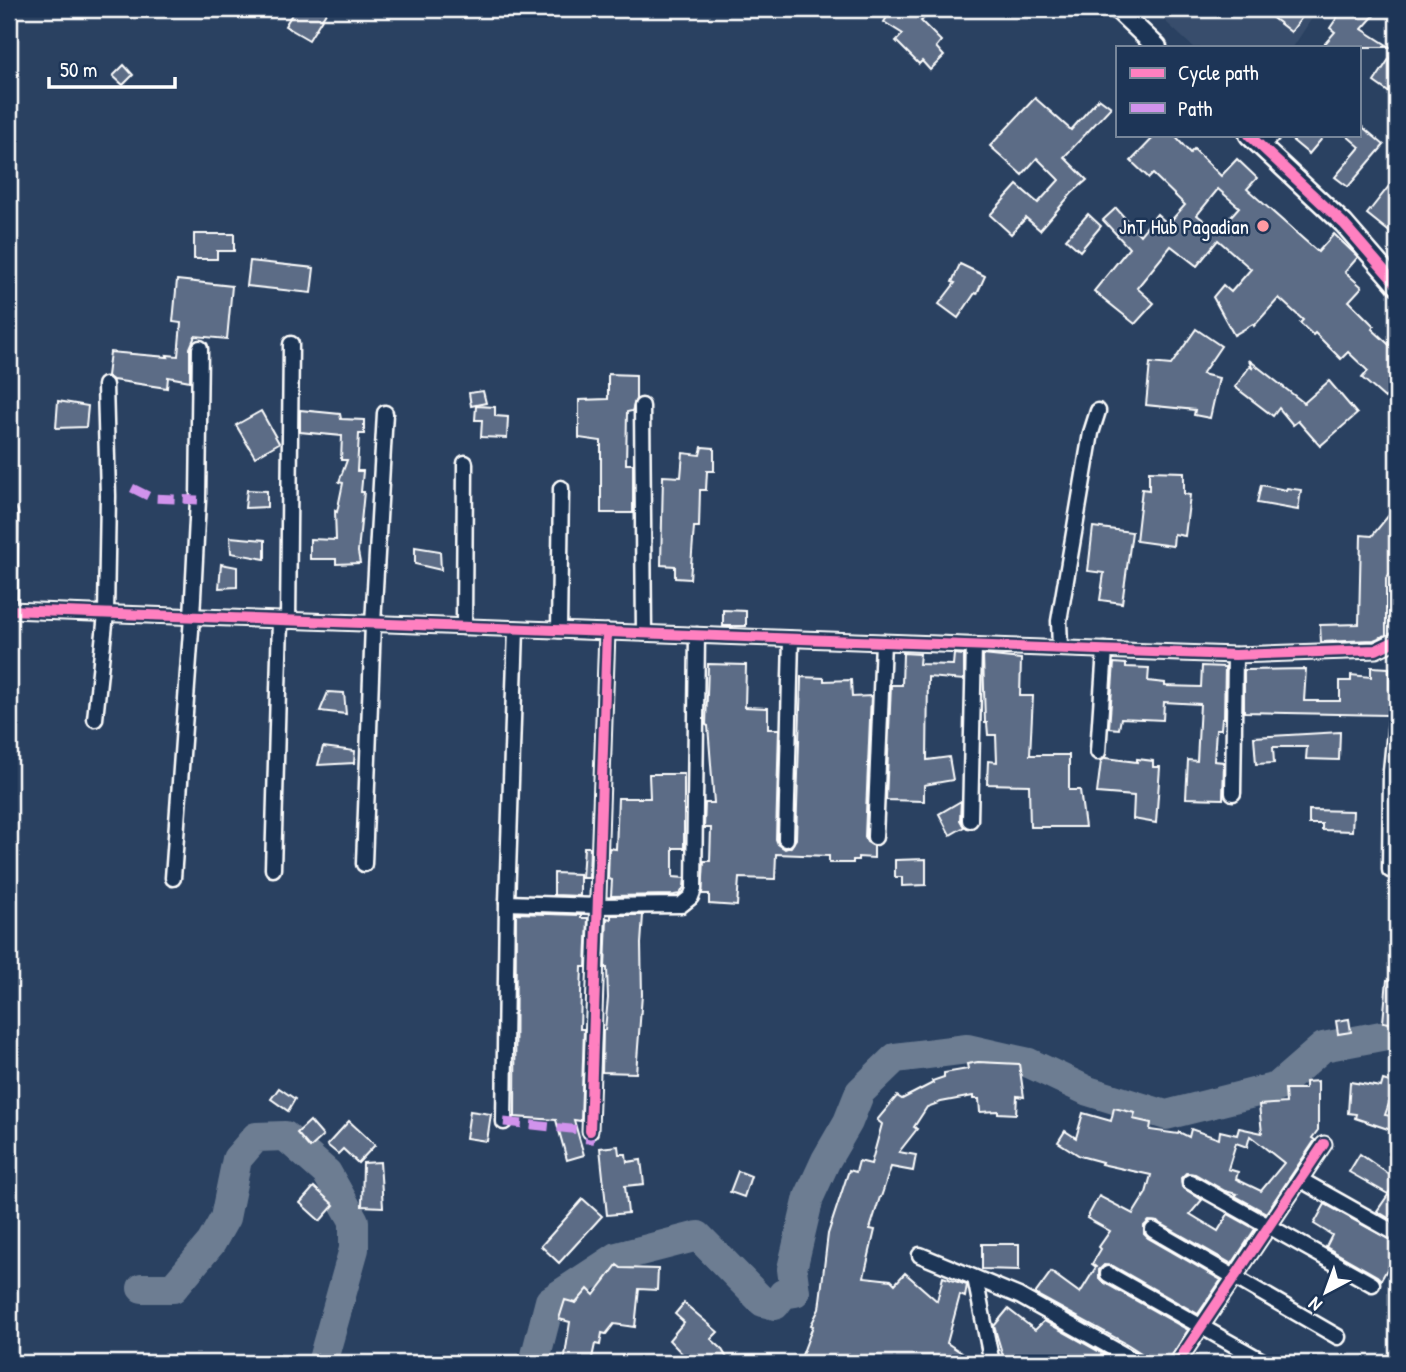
<svg xmlns="http://www.w3.org/2000/svg" width="1406" height="1372" font-family="'Patrick Hand',sans-serif">
<rect width="100%" height="100%" fill="#2a4161"/>
<filter id="ink" filterUnits="userSpaceOnUse"><feTurbulence type="fractalNoise" baseFrequency=".0143" numOctaves="2"/><feDisplacementMap in="SourceGraphic" scale="14" xChannelSelector="R" yChannelSelector="G"/><feConvolveMatrix kernelMatrix="1 2 1 2 8 2 1 2 1" color-interpolation-filters="sRGB"/></filter>
<g filter="url(#ink)">
<!-- built -->
<path fill="#394e6c" d="M1152,9H1318L1293,47H1193Z"/>
<g fill="none" stroke-linecap="round" stroke-linejoin="round">
<!-- river -->
<g stroke="#6d7d92" stroke-width="30">
<path d="M142,1288H173L211,1243L225,1218L237,1159L256,1137L285,1136L327,1173L354,1221V1249L322,1363"/>
<path d="M534,1363L550,1301L617,1257L698,1236L763,1302L775,1305L783,1294L795,1292L792,1269L809,1197L826,1160L848,1122L860,1092L895,1058L967,1049L1029,1063L1088,1091L1166,1115L1277,1087L1323,1047L1397,1033"/>
</g>
</g>
<!-- building -->
<g fill="#5b6c86" stroke="#fff" stroke-width="2" fill-rule="evenodd">
<path d="M295,9H328L309,40L285,26Z"/>
<path d="M892,9H934L921,21L941,41L936,47L944,56L930,70L922,61L919,64L896,41L903,34L884,22Z"/>
<path d="M1261,9H1308L1291,32Z"/>
<path d="M1343,9H1380L1362,29L1390,47H1322L1335,32L1330,28Z"/>
<path d="M1397,47V98L1374,82Z"/>
<path d="M124,65L133,75L123,85L113,76Z"/>
<path d="M1035,98L1071,130L1099,98L1111,107L1064,157L1087,180L1072,193L1040,230L1026,218L1011,234L990,215L1017,185L1038,203L1059,180L1037,158L1022,175L990,146Z"/>
<path d="M1359,124L1384,145L1348,187L1335,177L1360,147L1346,135H1359Z"/>
<path d="M1156,135H1174L1190,153L1194,149L1221,176L1237,159L1257,178L1247,189L1318,252L1334,234L1358,257L1345,272L1362,287L1349,301L1374,326L1372,329L1397,352V383L1385,398L1362,378L1368,371L1348,352L1341,359L1315,333L1313,335L1300,323L1303,320L1279,298L1254,326L1253,324L1234,335L1213,297L1223,285L1231,292L1251,269L1218,240L1197,266L1171,246L1137,288L1154,303L1135,324L1094,291L1129,248L1103,220L1116,208L1140,235L1157,214L1168,224L1185,205L1153,174L1149,178L1131,161ZM1218,189L1239,207L1218,231L1197,215Z"/>
<path d="M1286,135H1325L1309,154Z"/>
<path d="M1397,176V238L1367,214Z"/>
<path d="M1088,214L1101,226L1080,251L1066,239Z"/>
<path d="M194,234H234V251H217V259H194Z"/>
<path d="M250,261L314,268L311,293L247,286Z"/>
<path d="M960,264L985,276L977,294L975,293L958,318L939,304L955,283L952,282Z"/>
<path d="M177,280L232,286L227,339L195,336L190,348V381L168,377L167,388L113,380L107,376L110,352L168,357L167,355L178,356L181,323L173,322Z"/>
<path d="M1196,329L1221,346L1202,374L1219,378L1210,418L1194,415L1195,410L1146,405L1150,363L1171,365Z"/>
<path d="M1249,360L1304,403L1329,381L1357,414L1320,446L1298,421L1293,425L1279,408L1273,416L1235,387L1250,366L1253,369Z"/>
<path d="M608,374L636,375V399L632,411L627,412L626,464H633V513H601V441L579,438V400L608,399Z"/>
<path d="M483,391L486,403L471,406L469,393Z"/>
<path d="M58,401L88,406L86,427L56,428Z"/>
<path d="M476,406L495,407V416L508,417L507,438L481,437L482,420H475Z"/>
<path d="M300,410L340,414L341,419L364,420V434H359L357,471H363L361,492H364L358,552L360,563L336,564V559H310V539L336,540L335,511L337,512L343,483L339,482L347,460H341L342,436L300,432Z"/>
<path d="M261,411L279,443L255,457L236,425Z"/>
<path d="M702,447L714,448V471H707L706,490H700L699,527H694L690,579L675,578V566L661,565L663,476L681,477L683,453L700,455Z"/>
<path d="M1149,471L1184,472V494L1190,495L1185,536L1174,534L1173,546L1136,541L1142,489L1149,490Z"/>
<path d="M1261,485L1286,490L1287,488L1301,490L1298,510L1257,503Z"/>
<path d="M247,490L267,491V507L245,508Z"/>
<path d="M1397,505V566L1386,578V635L1374,640L1321,642L1320,625L1359,624L1361,535L1372,536Z"/>
<path d="M1093,527L1132,532L1122,603L1100,600L1104,573L1088,571Z"/>
<path d="M230,537L265,540V559L231,553Z"/>
<path d="M415,547L440,551L441,570L415,564Z"/>
<path d="M221,564L237,567V587L219,588Z"/>
<path d="M723,610L746,611V626H723Z"/>
<path d="M903,653L920,654L919,664L953,665L954,654L964,655V680L928,677L927,760L949,757L953,780L924,785V801L886,800L891,685H902Z"/>
<path d="M983,655L1021,659L1020,696H1033L1030,755H1069V790H1080L1085,827H1030L1029,785L987,784L988,761L997,762L996,735H988L987,723H985Z"/>
<path d="M1114,663L1126,664V667L1149,668L1148,681L1165,683V686L1201,687L1202,666L1225,667L1224,718H1222L1221,729H1216L1214,761L1224,762L1223,799L1186,798L1188,760L1197,761L1200,704L1164,702L1163,720L1121,718L1119,729L1109,728Z"/>
<path d="M708,664L746,665L745,707L768,708V729H779L776,839L778,844L785,849L791,847L796,839L801,677L824,678V681L851,680L852,697L871,696L865,837L867,842L874,846V858L858,857V860H853V863H829V856L776,854L775,879L739,878L737,906L709,904V894H702L704,861H710L711,828H704L705,803H714L708,726L706,725Z"/>
<path d="M1371,667L1389,668V689L1392,690V702L1389,705L1387,715L1244,712V670L1306,669L1304,701H1340V681H1351V675L1371,677Z"/>
<path d="M328,692L344,693L346,714L320,711Z"/>
<path d="M1340,732L1339,760L1306,759L1307,747H1273L1274,763L1256,764L1254,737Z"/>
<path d="M323,747L355,751L354,763L318,765Z"/>
<path d="M1106,758L1137,762V759L1153,761V767H1160L1156,823L1133,819L1134,796L1097,793L1101,761Z"/>
<path d="M649,774H684V848H673V877L685,878L684,887L680,894L674,895L611,896L612,880L608,879L609,848L616,849L618,798H650Z"/>
<path d="M961,801L960,820L964,827L950,835L939,814Z"/>
<path d="M1309,810L1353,811L1352,831L1322,830V824H1309Z"/>
<path d="M584,847H590L589,878H582Z"/>
<path d="M926,859V885L902,886V877H895V860Z"/>
<path d="M554,873L580,874V896L554,895Z"/>
<path d="M516,913L581,915V918H588L586,967H582L581,993L580,1029H584L581,1121L574,1120L584,1155L567,1160L556,1120L515,1117Z"/>
<path d="M611,915H643L641,944L642,995L636,1073L602,1072L603,1030H605L608,998L607,968H605L607,918L611,919Z"/>
<path d="M1387,980H1395L1397,1024L1383,1022Z"/>
<path d="M1349,1019L1351,1032L1338,1034L1336,1021Z"/>
<path d="M978,1062L1019,1064L1024,1097L1017,1096L1016,1114L998,1113V1111L980,1112L979,1099H973V1096L941,1102L927,1107L914,1127L917,1129L899,1152L916,1155L913,1171L891,1167L881,1197H880L870,1229L875,1230L864,1277L891,1280L895,1284L905,1273L937,1301L943,1277L967,1285L965,1297L960,1295L947,1343L977,1363H799L813,1326L811,1325L819,1309L828,1234L849,1170L856,1172L859,1161L871,1164L882,1124L877,1120L897,1096L902,1099L933,1083L932,1081L944,1077V1073L968,1069L967,1064Z"/>
<path d="M1383,1080L1396,1084L1385,1115L1397,1117V1132L1355,1118L1356,1114L1348,1113L1350,1082L1381,1087Z"/>
<path d="M1318,1081V1130L1312,1138L1315,1140L1266,1213L1235,1196L1237,1194L1225,1191L1195,1174L1186,1173L1181,1178L1182,1187L1202,1200L1190,1214L1218,1231L1228,1214L1255,1229L1232,1264L1158,1222L1149,1221L1144,1226V1234L1148,1238L1221,1280L1198,1314L1113,1266L1104,1265L1099,1270V1278L1103,1282L1188,1330L1167,1363H1149L1144,1355L1127,1344L1035,1294L1051,1272L1080,1293L1096,1267L1092,1264L1101,1249L1099,1247L1110,1231L1087,1218L1099,1196L1133,1214L1146,1193L1151,1175L1101,1164L1102,1162L1080,1156L1058,1142L1065,1131L1076,1138L1083,1113L1111,1121L1114,1108L1135,1113L1133,1119L1151,1123L1150,1130L1178,1134L1179,1132L1189,1137L1191,1129L1219,1139L1220,1131L1237,1135L1239,1128L1262,1133L1259,1105L1286,1103L1285,1089H1305V1082ZM1250,1136L1284,1163L1261,1191L1236,1179L1238,1172L1228,1169L1236,1143L1247,1147Z"/>
<path d="M279,1088L295,1099L288,1111L271,1099Z"/>
<path d="M470,1111L491,1114L487,1141L466,1138Z"/>
<path d="M310,1121L323,1136L310,1148L297,1133Z"/>
<path d="M349,1121L375,1145L358,1163L343,1149L338,1154L327,1145Z"/>
<path d="M618,1146L619,1154H626L627,1162L641,1160L644,1184L625,1186L628,1213L607,1215L600,1148Z"/>
<path d="M1360,1154L1397,1180L1388,1194L1349,1172Z"/>
<path d="M380,1162L383,1207L362,1206L363,1163Z"/>
<path d="M738,1171L751,1176L744,1197L730,1192Z"/>
<path d="M314,1187L334,1205L320,1221L300,1203Z"/>
<path d="M1388,1195L1397,1200V1223L1377,1211Z"/>
<path d="M583,1199L602,1216L559,1263L541,1246Z"/>
<path d="M1325,1204L1397,1244V1269L1390,1264L1381,1280L1377,1276L1326,1247L1332,1235L1314,1224Z"/>
<path d="M982,1244H1019V1270L982,1269Z"/>
<path d="M617,1265L621,1268L658,1269L657,1290L639,1289L635,1327L614,1324L606,1334L602,1333L600,1345L595,1344L591,1363H564L570,1322L559,1319L565,1300L576,1303L588,1289L594,1295Z"/>
<path d="M684,1303L718,1332L711,1339L721,1348L730,1363H691L669,1340L684,1322L675,1314Z"/>
<path d="M1008,1309L1035,1330L1044,1321L1105,1355L1097,1363H1005L994,1326Z"/>
</g>
<g fill="none" stroke-linecap="round" stroke-linejoin="round">
<defs>
<g id="minor">
<path d="M1260,146L1272,135"/>
<path d="M642,406L644,633"/>
<path d="M9,602L10,514"/>
<path d="M9,610L1235,655L1376,650L1397,640"/>
<path d="M288,621L291,344"/>
<path d="M464,627L465,463"/>
<path d="M559,630L561,488"/>
<path d="M1060,648L1059,621L1091,433L1098,411"/>
<path d="M95,719L106,614L108,496L105,385"/>
<path d="M1098,752L1105,650"/>
<path d="M1233,793L1235,655"/>
<path d="M970,820L974,645"/>
<path d="M875,837L883,642"/>
<path d="M786,839L791,639"/>
<path d="M364,864L373,624L385,413"/>
<path d="M273,869L280,620"/>
<path d="M1390,870L1391,771L1397,710"/>
<path d="M173,878L192,617L198,500L200,348"/>
<path d="M507,903L597,906L681,905L691,897L694,889L697,635"/>
<path d="M504,1122L507,903L516,629"/>
<path d="M590,1131L607,632"/>
<path d="M1301,1180L1397,1234"/>
<path d="M1190,1182L1372,1284"/>
<path d="M1153,1230L1338,1337"/>
<path d="M920,1255L1019,1296L1139,1363"/>
<path d="M1108,1274L1266,1363"/>
<path d="M975,1278L992,1363"/>
<path d="M1177,1363L1324,1144"/>
</g>
<g id="tertiary">
<path d="M1117,9L1157,47"/>
<path d="M1249,135L1344,224L1397,285"/>
</g>
</defs>
<!-- minor casing -->
<use href="#minor" stroke="#fff" stroke-width="19"/>
<!-- tertiary casing -->
<use href="#tertiary" stroke="#fff" stroke-width="23"/>
<!-- minor -->
<use href="#minor" stroke="#1d3557" stroke-width="14"/>
<!-- tertiary -->
<use href="#tertiary" stroke="#1d3557" stroke-width="18"/>
<!-- quiet -->
<g stroke="#d193ec" stroke-width="9" stroke-dasharray="18 9" stroke-linecap="butt">
<path d="M132,488L152,498L198,500"/>
<path d="M504,1122L590,1131L589,1148"/>
</g>
<defs>
<g id="cycleway">
<path d="M1249,135L1344,224L1397,285"/>
<path d="M9,610L1235,655L1376,650L1397,640"/>
<path d="M590,1131L607,632"/>
<path d="M1177,1363L1324,1144"/>
</g>
</defs>
<!-- cycleway casing -->
<use href="#cycleway" stroke="#1d3557" stroke-width="15"/>
<!-- cycleway -->
<use href="#cycleway" stroke="#ff80c0" stroke-width="10"/>
</g>
</g>
<!-- markers -->
<circle fill="#ff9aa2" stroke="#1d3557" stroke-width="2.5" cx="1263" cy="226" r="7"/>
<g text-anchor="middle" dominant-baseline="central" stroke-width="5" stroke-linejoin="round" paint-order="stroke">
<!-- poi labels -->
<g font-size="21" fill="#fff" stroke="#1d3557" text-anchor="end">
<text x="1249" y="226">JnT Hub Pagadian</text>
</g>
</g>
<!-- margin -->
<rect width="1406" height="1372" fill="none" stroke="#1d3557" stroke-width="35"/>
<rect x="18" y="18" width="1371" height="1337" fill="none" stroke="#fff" stroke-width="2.5" filter="url(#ink)"/>
<!-- legend -->
<rect x="1116" y="46" width="245" height="91" fill="#1d3557" stroke="#77869a" stroke-width="2"/>
<rect x="1130" y="68" width="35" height="10" fill="#ff80c0" stroke="#77869a" stroke-width="2"/>
<text x="1178" y="80" font-size="21" fill="#ffffff">Cycle path</text>
<rect x="1130" y="103" width="35" height="10" fill="#d193ec" stroke="#77869a" stroke-width="2"/>
<text x="1178" y="116" font-size="21" fill="#ffffff">Path</text>
<!-- north arrow -->
<g transform="translate(1326 1292) rotate(221)" stroke="#1d3557" stroke-width="5" paint-order="stroke">
<path d="M0-5L12 26L0 18L-12 26Z" fill="#ffffff"/>
<text y="-10" font-size="19" font-weight="bold" text-anchor="middle" fill="#ffffff">N</text>
</g>
<!-- scale -->
<path d="M49 77v10h126v-10" fill="none" stroke="#ffffff" stroke-width="3.5"/>
<text x="60" y="77" font-size="21" fill="#ffffff" stroke="#1d3557" stroke-width="5" paint-order="stroke">50 m</text>
</svg>
